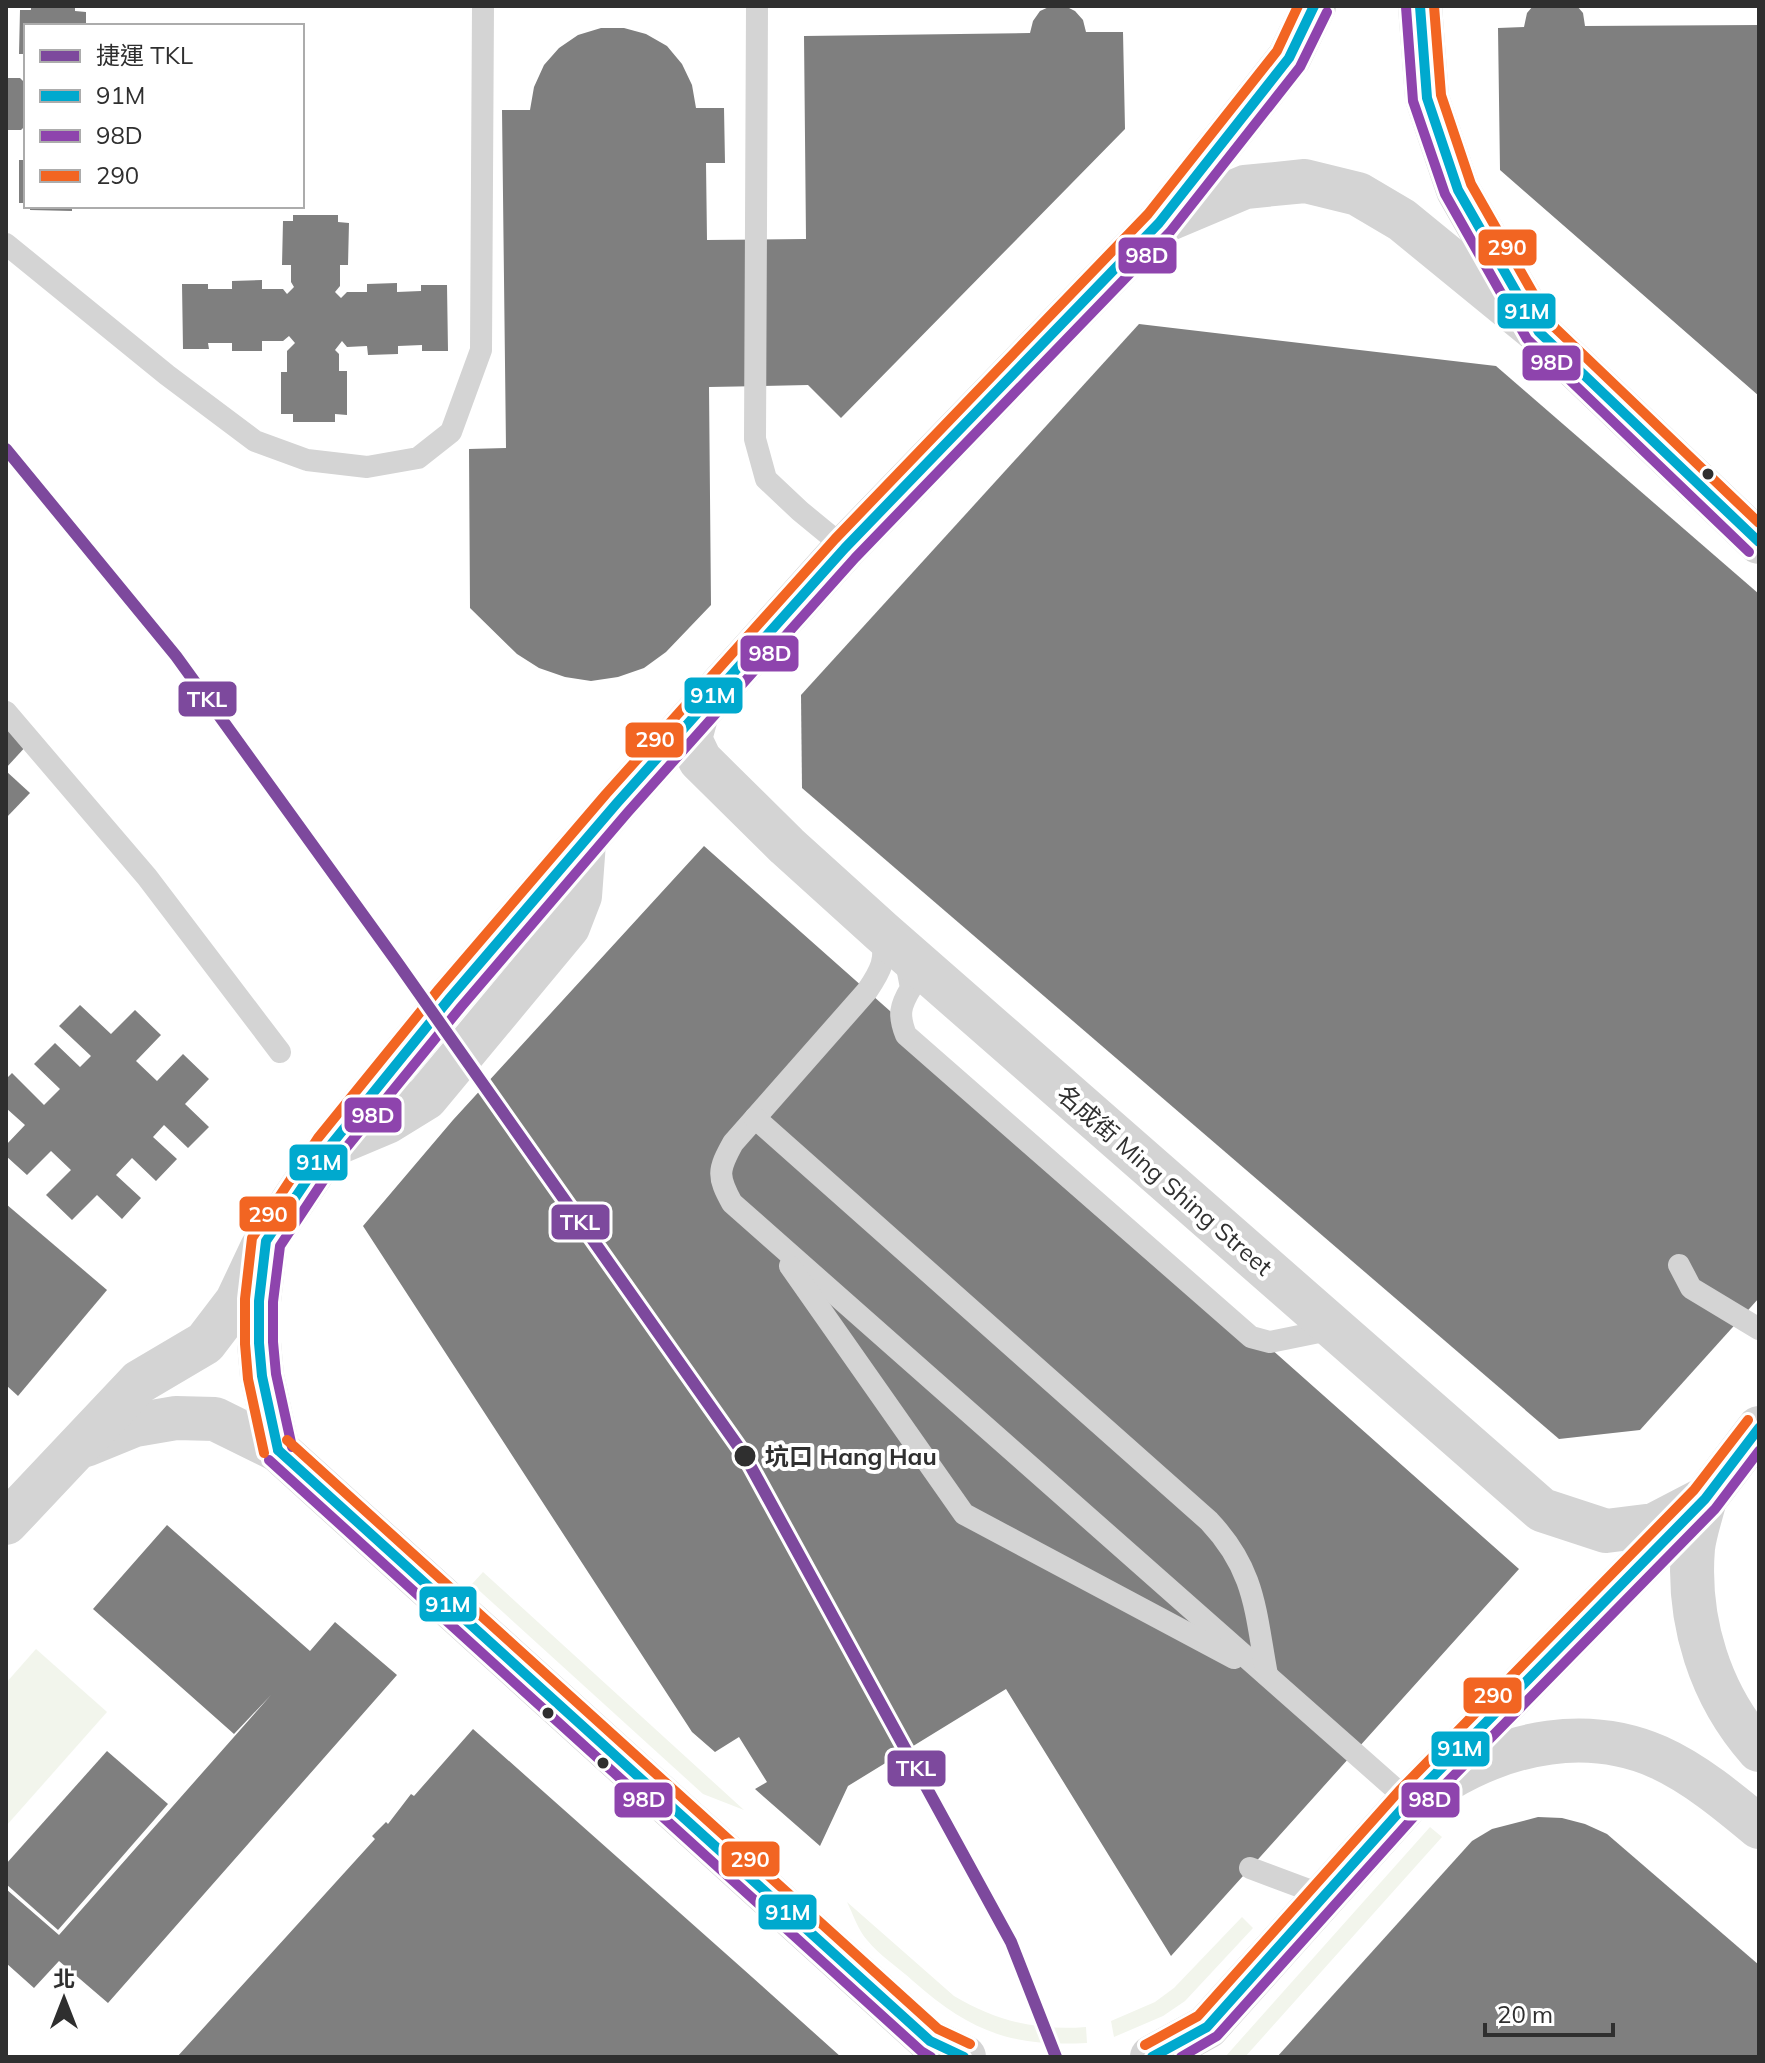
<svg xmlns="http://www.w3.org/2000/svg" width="1765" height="2063" font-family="Mulish,'Noto Sans TC',sans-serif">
<rect width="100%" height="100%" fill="#fff"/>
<!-- green -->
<g fill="#f2f5ec">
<path d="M483,1572L744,1810L703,1794L472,1584Z"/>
<path d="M36,1649L107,1712L6,1826V1683Z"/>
<path d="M1430,1827L1442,1837L1245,2057H1225Z"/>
<path d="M847,1902L954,1996C996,2021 1037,2031 1086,2027L1087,2043C1010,2047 970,2031 913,1981C899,1968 879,1955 867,1940C858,1930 853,1914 847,1902Z"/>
<path d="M1242,1917L1253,1928L1185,2001L1163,2016L1114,2037L1111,2021L1155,2002L1174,1988Z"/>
</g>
<!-- building -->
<g fill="#7f7f7f">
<path d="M31,6H75V11L86,12V26H26V54H19L20,10H31Z"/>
<path d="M1051,6H1065L1075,11L1083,20L1086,32H1123L1125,129L841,418L808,385L709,387L711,605L666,652L644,668L618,677L591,681L565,677L539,668L517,654L470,608L469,449L506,448L502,110H530L534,87L544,65L559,48L578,35L601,28H624L646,34L667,46L682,64L692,85L696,108H724L725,163H706L707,240L806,239L804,36L1030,33L1033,21L1040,11Z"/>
<path d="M1533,6H1577L1583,13L1585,26L1759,25V396L1500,170L1498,28L1524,27L1527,13Z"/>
<path d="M6,78H20L24,82L26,81V125L21,130H6Z"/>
<rect x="19" y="160" width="7" height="43"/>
<path d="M30,206H72V211L30,210Z"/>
<path d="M293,215H338V222L349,223L348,265H340V286L335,292L341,298L347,292H367V284L397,283V292L421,291V285H447L448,351H422V345L398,346V354L368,355L367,346L347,347L342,341L335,350L339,354V371H347V415L335,414V422H293V414H281V372H287V351L295,343L289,336L283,341H262V351H232V343H208L209,349H183L182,284H208V289H232V281L262,280V289H283L287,294L294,287L291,282V265H282L283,221H293Z"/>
<path d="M1139,324L1496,366L1759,594V1298L1640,1430L1559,1439L802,788L801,695Z"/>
<path d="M6,724L28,744L6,768Z"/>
<path d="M6,771L30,793L6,818Z"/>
<path d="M704,846L1519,1569L1171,1956L1006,1689L848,1786L820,1846L755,1789L767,1782L739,1737L715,1752L692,1732L363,1226L453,1120Z"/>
<path d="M80,1005L111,1034L135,1010L161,1035L136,1061L157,1081L183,1054L209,1079L185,1104L209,1127L188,1148L164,1125L153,1137L177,1159L156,1181L132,1158L116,1175L141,1198L122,1219L97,1195L72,1220L46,1195L71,1170L51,1151L27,1175L6,1156V1145L25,1125L6,1108V1079L12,1073L44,1105L60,1089L34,1064L55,1043L80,1067L91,1056L59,1026Z"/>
<path d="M6,1204L107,1290L18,1396L6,1385Z"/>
<path d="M167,1525L310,1651L335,1622L397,1675L108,2003L59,1961L34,1988L6,1963V1889L59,1935L271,1695L234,1734L93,1609Z"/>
<path d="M473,1729L743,1969L841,2057H177L375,1839L372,1836L386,1822L388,1824L411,1794L414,1796Z"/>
<path d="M107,1751L168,1804L58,1930L6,1884V1864Z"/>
<path d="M1538,1817L1562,1818L1585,1824L1607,1834L1759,1965V2057H1277L1472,1841L1492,1829Z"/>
</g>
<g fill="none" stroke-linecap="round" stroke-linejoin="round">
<!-- service -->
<g stroke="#d4d4d4" stroke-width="22">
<path d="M757,6L755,439L766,479L800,511L845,548"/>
<path d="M6,244L167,375L255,441L307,460L367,467L418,458L451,432L481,350L483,6"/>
<path d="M6,712L147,877L280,1052"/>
<path d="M882,934C886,960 882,969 867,991L733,1143C718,1170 717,1176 732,1203L1409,1801"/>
<path d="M901,959L907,967L911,988C900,1006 898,1015 906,1035L1251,1337L1270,1342L1334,1329"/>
<path d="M755,1118L1209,1521C1256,1571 1255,1611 1267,1675"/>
<path d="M1679,1265L1691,1288L1759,1329"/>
<path d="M790,1266L964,1514L1234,1658"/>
<path d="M1250,1868L1325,1896"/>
</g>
<!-- minor -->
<g stroke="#d4d4d4" stroke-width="44">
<path d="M696,717L690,739L700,760L787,846L882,932L1542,1510L1606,1531L1654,1525L1702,1500"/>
<path d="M330,1146L387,1122L426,1098L568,927L580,896L584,842"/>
<path d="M86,1445L135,1425L176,1418L215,1419L278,1450"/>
<path d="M6,1523L139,1382L205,1343L237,1301L262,1248"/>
</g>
<!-- tertiary -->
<g stroke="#d4d4d4" stroke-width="44">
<path d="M1420,6L1427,98L1458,190L1526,309"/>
<path d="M1162,222L1245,187L1305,181L1358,194L1402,220L1539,332L1759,542"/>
<path d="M1705,1499C1701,1515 1695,1532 1693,1548C1687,1621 1710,1695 1759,1750"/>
<path d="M1446,1780C1510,1742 1587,1726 1658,1757C1694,1773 1729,1802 1759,1827"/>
<path d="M964,2057L930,2041L278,1450L262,1376L259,1343V1301L266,1241L330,1146L450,998L617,803L845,548L1159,223L1289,58L1314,6"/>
<path d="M1152,2057L1207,2027L1409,1801L1705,1499L1759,1428"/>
</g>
<defs>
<g id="bus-1">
<path d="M1420,6L1427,98L1458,190L1539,332L1759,542"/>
<path d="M278,1450L262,1376L259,1343V1301L266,1241L330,1146L450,998L617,803L845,548L1159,223L1289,58L1314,6"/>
<path d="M278,1450L930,2041L964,2057"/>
<path d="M1152,2057L1207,2027L1409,1801L1705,1499L1759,1428"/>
</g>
<g id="bus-2">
<path d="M1406,7L1413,101L1445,194L1527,339L1749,552"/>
<path d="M292,1447L276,1374L273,1342V1302L280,1246L341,1154L461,1007L628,812L855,558L1170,232L1300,67L1327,12"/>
<path d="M269,1460L921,2051L931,2057"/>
<path d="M1181,2057L1217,2036L1419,1811L1715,1509L1759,1451"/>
</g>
<g id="bus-3">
<path d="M1434,6L1441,95L1471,184L1550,323L1759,523"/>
<path d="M287,1440L938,2029L970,2044"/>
<path d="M264,1453L248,1379L245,1344V1299L252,1238L318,1138L439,989L606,794L835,539L1148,214L1277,51L1298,6"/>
<path d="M1145,2045L1198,2016L1399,1791L1694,1490L1748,1420"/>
</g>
</defs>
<!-- bus-1 casing -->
<use href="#bus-1" stroke="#fff" stroke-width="16"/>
<!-- bus-2 casing -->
<use href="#bus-2" stroke="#fff" stroke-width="16"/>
<!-- bus-3 casing -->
<use href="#bus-3" stroke="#fff" stroke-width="16"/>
<!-- bus-1 -->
<use href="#bus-1" stroke="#00a9ce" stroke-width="10"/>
<!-- bus-2 -->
<use href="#bus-2" stroke="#8e44ad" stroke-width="10"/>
<!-- bus-3 -->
<use href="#bus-3" stroke="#f26522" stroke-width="10"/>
<defs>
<path id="metro-1" d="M6,449L176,656L397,962L745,1456L1011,1942L1056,2057"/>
</defs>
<!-- metro-1 casing -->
<use href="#metro-1" stroke="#fff" stroke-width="18"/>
<!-- metro-1 -->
<use href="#metro-1" stroke="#7d499d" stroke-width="12"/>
</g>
<!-- markers -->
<g fill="#2f2f2f" stroke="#fff" stroke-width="3">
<circle cx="1708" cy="474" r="7"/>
<circle cx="745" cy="1456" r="12"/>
<circle cx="548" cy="1713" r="7"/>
<circle cx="603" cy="1763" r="7"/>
</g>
<g text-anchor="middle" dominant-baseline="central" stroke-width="8" stroke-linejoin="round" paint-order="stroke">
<!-- street labels -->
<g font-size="24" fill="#2f2f2f" stroke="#fff">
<text transform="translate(1165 1180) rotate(41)">名成街 Ming Shing Street</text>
</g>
<!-- stop labels -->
<g font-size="24" font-weight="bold" fill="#2f2f2f" stroke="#fff" text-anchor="start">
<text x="765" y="1456">坑口 Hang Hau</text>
</g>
</g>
<g stroke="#fff" stroke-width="3">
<rect x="1477" y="228" width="61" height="39" rx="8" fill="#f26522"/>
<rect x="1117" y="236" width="61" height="39" rx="8" fill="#8e44ad"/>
<rect x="1496" y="292" width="61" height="38" rx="8" fill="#00a9ce"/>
<rect x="1521" y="344" width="61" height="38" rx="8" fill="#8e44ad"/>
<rect x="739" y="634" width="61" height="39" rx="8" fill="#8e44ad"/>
<rect x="683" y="676" width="61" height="39" rx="8" fill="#00a9ce"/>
<rect x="177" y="680" width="61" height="38" rx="8" fill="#7d499d"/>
<rect x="624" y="721" width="61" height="38" rx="8" fill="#f26522"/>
<rect x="343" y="1096" width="60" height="38" rx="8" fill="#8e44ad"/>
<rect x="288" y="1143" width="61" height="39" rx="8" fill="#00a9ce"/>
<rect x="238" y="1195" width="60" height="38" rx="8" fill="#f26522"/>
<rect x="550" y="1203" width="61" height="38" rx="8" fill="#7d499d"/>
<rect x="418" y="1585" width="60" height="38" rx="8" fill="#00a9ce"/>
<rect x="1462" y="1676" width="61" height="39" rx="8" fill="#f26522"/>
<rect x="1430" y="1730" width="61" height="38" rx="8" fill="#00a9ce"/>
<rect x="886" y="1749" width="61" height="39" rx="8" fill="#7d499d"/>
<rect x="1400" y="1781" width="61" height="38" rx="8" fill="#8e44ad"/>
<rect x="613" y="1781" width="61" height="38" rx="8" fill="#8e44ad"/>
<rect x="720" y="1840" width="61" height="38" rx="8" fill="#f26522"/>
<rect x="757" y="1893" width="61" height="38" rx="8" fill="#00a9ce"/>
</g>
<g font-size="22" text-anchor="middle" font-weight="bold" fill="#fff">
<text x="1507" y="255">290</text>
<text x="1147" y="263">98D</text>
<text x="1527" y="319">91M</text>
<text x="1552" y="370">98D</text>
<text x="770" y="661">98D</text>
<text x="713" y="703">91M</text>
<text x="207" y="707">TKL</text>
<text x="655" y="747">290</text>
<text x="373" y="1123">98D</text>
<text x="319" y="1170">91M</text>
<text x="268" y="1222">290</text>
<text x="580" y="1230">TKL</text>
<text x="448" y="1612">91M</text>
<text x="1493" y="1703">290</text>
<text x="1460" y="1756">91M</text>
<text x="916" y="1776">TKL</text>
<text x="1430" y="1807">98D</text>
<text x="644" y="1807">98D</text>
<text x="750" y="1867">290</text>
<text x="788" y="1920">91M</text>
</g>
<!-- border -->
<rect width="1765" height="2063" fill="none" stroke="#2f2f2f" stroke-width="16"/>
<!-- legend -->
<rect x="24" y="24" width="280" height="184" fill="#ffffff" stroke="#acacac" stroke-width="2"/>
<rect x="40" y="50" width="40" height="12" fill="#7d499d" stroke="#acacac" stroke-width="2"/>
<text x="96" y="64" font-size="24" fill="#2f2f2f">捷運 TKL</text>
<rect x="40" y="90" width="40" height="12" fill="#00a9ce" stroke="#acacac" stroke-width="2"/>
<text x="96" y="104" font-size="24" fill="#2f2f2f">91M</text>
<rect x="40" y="130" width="40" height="12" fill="#8e44ad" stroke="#acacac" stroke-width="2"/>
<text x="96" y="144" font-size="24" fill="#2f2f2f">98D</text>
<rect x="40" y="170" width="40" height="12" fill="#f26522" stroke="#acacac" stroke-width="2"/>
<text x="96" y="184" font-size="24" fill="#2f2f2f">290</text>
<!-- north arrow -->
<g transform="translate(64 1999)" stroke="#ffffff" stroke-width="6" paint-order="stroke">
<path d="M0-6L14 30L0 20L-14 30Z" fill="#2f2f2f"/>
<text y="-12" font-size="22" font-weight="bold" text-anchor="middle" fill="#2f2f2f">北</text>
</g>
<!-- scale -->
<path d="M1485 2023v12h128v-12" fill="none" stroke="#2f2f2f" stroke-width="4"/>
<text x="1497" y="2023" font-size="24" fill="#2f2f2f" stroke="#ffffff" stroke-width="6" paint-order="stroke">20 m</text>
</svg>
